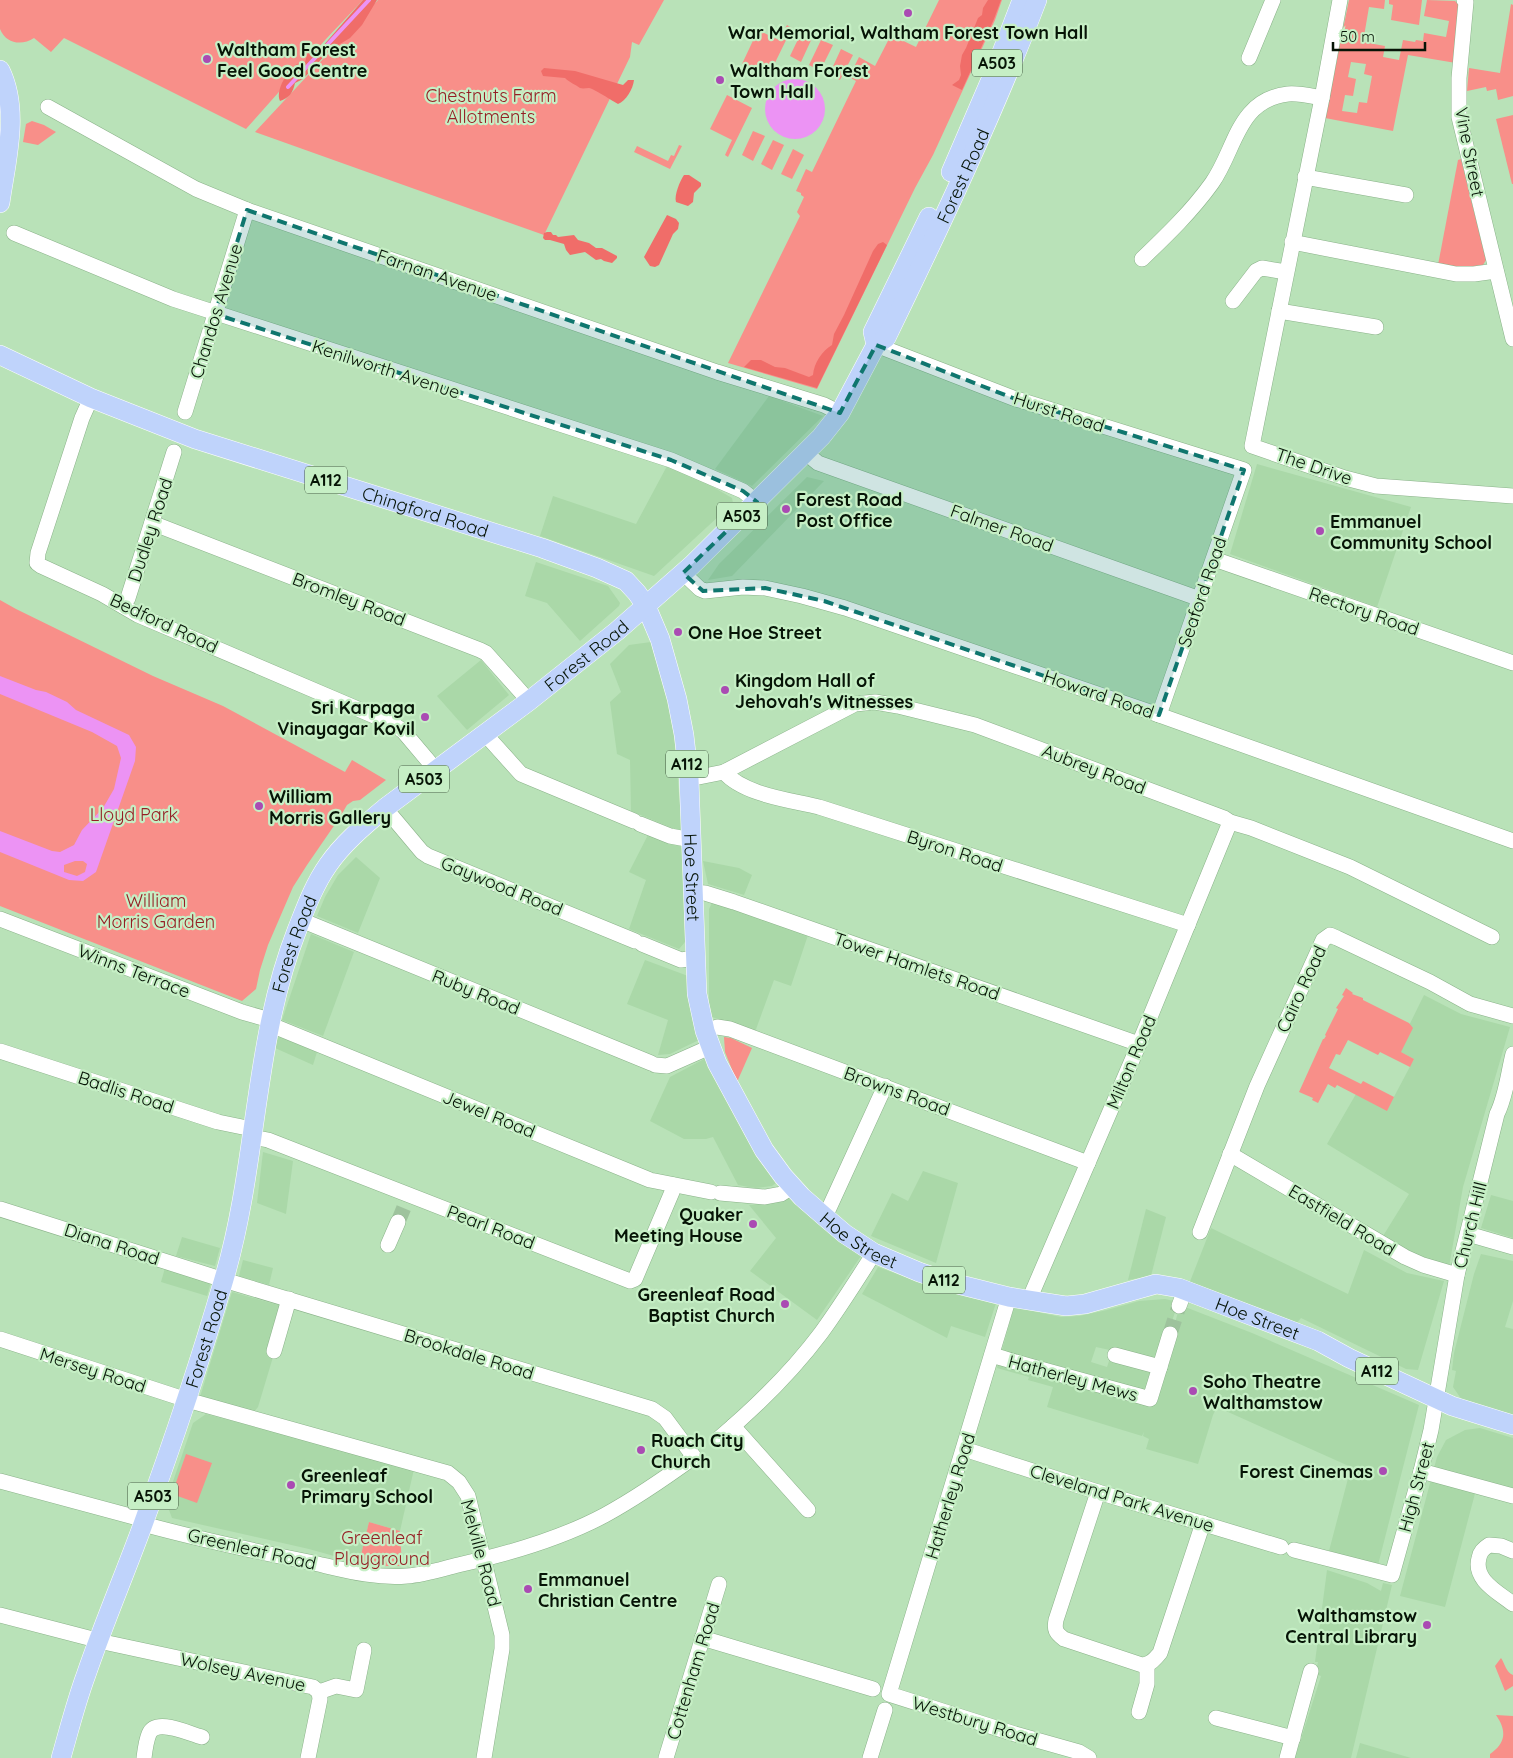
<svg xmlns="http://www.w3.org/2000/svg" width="1513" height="1758" font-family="Quicksand,sans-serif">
<rect width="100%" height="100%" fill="#b9e2b8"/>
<!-- built -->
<g fill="#aad8a8">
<path d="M769,396L823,416L752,486L715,469Z"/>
<path d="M1257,464L1411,507L1377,607L1230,554Z"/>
<path d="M667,466L708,484L732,498L733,503L654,576L540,536L553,496L636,524Z"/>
<path d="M807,477L824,481L732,576L708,580L719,564Z"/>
<path d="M536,562L608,586L620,603L619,606L580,641L547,603L525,596Z"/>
<path d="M651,642L663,681L673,721L682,830H677L631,811L630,760L617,754L610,702L621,692L610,664L629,645Z"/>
<path d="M481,660L509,695L467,730L437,696Z"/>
<path d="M649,833L683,847L685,942L679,949L629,929L646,880L629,872Z"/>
<path d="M356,857L380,878L358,933L317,916L325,897L338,875Z"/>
<path d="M703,861L739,868L752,875L744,895L708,884Z"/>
<path d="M713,901L808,935L791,986L774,980L755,1032L712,1017L709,1003V909Z"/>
<path d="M311,934L354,952L323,1036L282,1020Z"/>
<path d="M645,960L688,976L699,1040L670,1054L658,1055L668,1020L627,1004Z"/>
<path d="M1424,995L1461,1014L1510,1027L1463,1187L1449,1267L1420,1258L1383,1236L1409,1194L1327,1144L1356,1094L1387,1110L1414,1059L1397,1050Z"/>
<path d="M277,1036L317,1052L313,1065L275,1048Z"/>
<path d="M706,1058L777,1182L772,1186L755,1188L738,1185L713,1137L706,1139H684L650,1121L670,1077Z"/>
<path d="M263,1152L293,1161L286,1214L257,1203Z"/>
<path d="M923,1171L958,1183L936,1263L871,1236L892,1193L908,1201Z"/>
<path d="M1491,1195L1513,1201V1238L1481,1228Z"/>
<path d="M791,1196L837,1239L861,1256L817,1320L750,1271L776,1238L749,1205L776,1203Z"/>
<path d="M1146,1209L1166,1217L1151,1276L1128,1280Z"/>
<path d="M1211,1228L1348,1294L1364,1250L1407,1273L1444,1281L1418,1370L1406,1369L1301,1318L1296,1324L1189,1284Z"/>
<path d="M182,1237L220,1248L215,1266L176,1256Z"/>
<path d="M1481,1254L1513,1261V1301L1505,1327L1513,1329V1415L1462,1400L1453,1387L1456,1371L1452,1370L1454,1353L1474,1274Z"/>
<path d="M243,1260L273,1268L269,1285L239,1276Z"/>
<path d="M878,1267L930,1286L996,1303L985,1337L951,1326L947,1338L862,1294Z"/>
<path d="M165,1268L211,1282L207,1296L161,1282Z"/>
<path d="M232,1292L282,1306L267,1355L273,1357L258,1407L254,1412L200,1397Z"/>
<path d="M1165,1299L1178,1302L1160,1361L1096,1347L1091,1362L1107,1367L1110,1358L1152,1370L1155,1394L1180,1305L1252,1333L1419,1405L1378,1565L1329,1551L1351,1467L1217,1407L1213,1415L1198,1464L1146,1449L1149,1439L1143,1436L1144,1432L1142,1436L1047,1407L1053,1387L1028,1380L1029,1377L997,1368L1014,1307L1061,1317L1079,1316L1107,1310L1139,1301Z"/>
<path d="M206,1414L414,1469L400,1531L369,1522L359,1563L309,1549L172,1518L166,1502L193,1423Z"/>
<path d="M1480,1428L1513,1438V1497L1477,1486L1445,1607L1400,1596L1437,1457L1446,1440L1465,1430Z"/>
<path d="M1327,1570L1367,1583L1381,1591L1383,1583L1392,1585L1351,1758H1295L1321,1676L1315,1674L1318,1662H1315Z"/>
<path d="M1360,1743L1411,1758H1356Z"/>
</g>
<!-- green -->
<g fill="#f88f89" fill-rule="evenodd">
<path d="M0,0H363L326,39L246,129L64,38L51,52L34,38C22,46 6,44 0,29C0,21 0,8 0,0Z"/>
<path d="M378,0H664L639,45L632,42L630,57L544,235L255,132Z"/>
<path d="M939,0H1002L995,20L933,155L915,188L817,389L728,363L800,216L797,212L804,197L801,195V193L796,191L806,169L812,172L856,81L849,77L859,57L875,66L891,35L916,47Z"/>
<path d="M1349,0H1385L1384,9L1369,7L1363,42L1385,46L1383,57L1399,60L1403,40L1415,42L1416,40L1423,41L1424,33L1446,37L1449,21L1424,16L1427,0L1455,1L1459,5L1456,63L1408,55L1393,131L1325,118ZM1351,62L1366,64L1364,74L1372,76L1367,103L1359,102L1357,113L1342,111L1345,95L1353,96L1356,79L1348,77Z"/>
<path d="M1389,0H1422L1419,25L1391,20L1393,5L1389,4Z"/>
<path d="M1511,4L1513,5V96L1498,100L1496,89L1487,91L1486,87L1467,91L1469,68L1500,73Z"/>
<path d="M787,25L792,28L768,77L742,64L758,30L779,40Z"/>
<path d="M802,31L813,36L801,62L790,56Z"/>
<path d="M821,40L833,45L820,71L809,65Z"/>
<path d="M841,49L853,55L840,80L829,75Z"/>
<path d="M727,95L752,108L728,157L725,155L732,140L710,129Z"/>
<path d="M1513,115V184H1512L1496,119Z"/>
<path d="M32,121L44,125L56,132L38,145L23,142L26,124Z"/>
<path d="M753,131L765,136L753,161L742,155Z"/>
<path d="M773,140L784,145L772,170L761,164Z"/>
<path d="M679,145L682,146L670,169L634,152L637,146L668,161L671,155L674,156Z"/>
<path d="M793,149L804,155L792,179L781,174Z"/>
<path d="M1461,159L1486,260L1483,265L1456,268L1438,265L1458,160Z"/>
<path d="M0,600L16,609L153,676L223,706L345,772L352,760L386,780L360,800L353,801L347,805L340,817L307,865L293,887L268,945L260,970L256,989L242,1001L0,906Z"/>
<path d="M1346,988L1353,993L1352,994L1363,998V1000L1409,1023L1413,1028L1401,1052L1414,1059L1410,1067L1380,1052L1378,1055L1348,1040L1340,1055L1336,1054L1329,1068L1361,1084L1363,1081L1394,1097L1387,1111L1337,1085L1335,1088L1328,1084L1318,1103L1312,1100L1313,1098L1299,1092L1323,1039H1324L1326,1036L1325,1035L1338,1009L1336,1008L1344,996L1342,995Z"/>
<path d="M724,1037L731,1038L752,1048L737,1082L725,1052Z"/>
<path d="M186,1454L212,1463L197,1503L172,1494Z"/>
<path d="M369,1522L400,1531L402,1566H379L359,1563Z"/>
<path d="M1501,1658C1505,1664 1506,1672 1513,1675V1686L1505,1691L1495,1666Z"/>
<path d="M1496,1715L1513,1716V1758H1490V1754C1506,1743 1507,1731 1496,1715Z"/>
</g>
<!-- forest -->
<g fill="#f06d69">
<path d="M363,0H377L362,25L350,38L330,50L303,79L295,83C293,93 289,98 280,101C275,90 288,70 297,64C299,63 302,63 305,62L308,52L322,47Z"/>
<path d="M988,0H1001L994,19L962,90L952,85L959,80L961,75L960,66L962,55L966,48L978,18L982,15L983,8Z"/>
<path d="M544,68L575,71L623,85L628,80H634C633,89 626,101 618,104C613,101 594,89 589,88C586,88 583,89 580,88C575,84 570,83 565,78L543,76L541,71Z"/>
<path d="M684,175H689L701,183V186L694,193L693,202L688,206L676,202C674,195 680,181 684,175Z"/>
<path d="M667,215L676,219L679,223L678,229L673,234L659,265L655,267L650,266L644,257Z"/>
<path d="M547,232H551L553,235H556L558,237L574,235L578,240L589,243L596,248H602L617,256V258L612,263L604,261L601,259L596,260L585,252L570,255L566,250L564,244L550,240H545L543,238L544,233Z"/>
<path d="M883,242L887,245L817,388L744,367L751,360H761L775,367L785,368L809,377L813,375C814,363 822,351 832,345L834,334L844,315L873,251L878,244Z"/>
</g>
<!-- water -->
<g fill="#ec93f4" fill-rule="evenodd">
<circle cx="795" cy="109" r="30"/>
<path d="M0,676L36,690L46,692L67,702L76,710L129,735L136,747L135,761L96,872L83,881L69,880L0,852V831L52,851L60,852L74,845L82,830L103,808L114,789L121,758L117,746L92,732L0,694ZM75,861H83L87,864L85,872L77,876L64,872V865Z"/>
</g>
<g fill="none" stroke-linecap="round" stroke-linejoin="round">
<!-- stream -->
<path stroke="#ec93f4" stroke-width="4" d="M288,87L369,0"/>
<!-- minor-tunnel -->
<g stroke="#9ec39d" stroke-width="15" stroke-dasharray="15 8" stroke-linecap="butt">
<path d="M398,1222L405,1205"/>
<path d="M1170,1334L1179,1306"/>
</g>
<defs>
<g id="minor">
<path d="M1340,0L1322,98L1252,446L1345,478L1376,486L1513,496"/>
<path d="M1464,0L1466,2L1459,78V117L1513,339"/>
<path d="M1249,58L1273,0"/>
<path d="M48,107L196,189L247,210L717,372L824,405L840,413"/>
<path d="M1305,177L1406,195"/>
<path d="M14,233L173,299L671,460L743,491L757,502"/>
<path d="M1292,242L1456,274H1474L1496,271"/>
<path d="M1142,259C1167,235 1192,211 1212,183C1236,149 1237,100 1288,94C1299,93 1311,96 1322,98"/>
<path d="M1233,301L1256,271L1262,268L1286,272"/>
<path d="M1279,311L1376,327"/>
<path d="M876,345L1013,398L1244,470L1159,715"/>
<path d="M91,398L82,418L38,553L37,563L41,566L102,594L138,615L393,724L403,731L436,770"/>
<path d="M185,412L247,210"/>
<path d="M806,453L818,463L1200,599"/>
<path d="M152,523L480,650L486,653L529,701"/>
<path d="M1214,559L1513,663"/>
<path d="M683,573L700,589L705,591L743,587L765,588L802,596L845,608L1159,715L1513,841"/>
<path d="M123,606L128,598L174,452"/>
<path d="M485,734L521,774L634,821"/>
<path d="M724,772C744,795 791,800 819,807L1188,925"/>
<path d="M689,779L724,772L855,704L875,702L898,706L975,725L1224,818L1230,822L1251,828L1350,867L1492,937"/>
<path d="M385,808L422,852L428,856L635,941"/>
<path d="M640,824L670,836L692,840"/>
<path d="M693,892L705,893L734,902L1139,1044"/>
<path d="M0,919L242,1012L270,1020"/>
<path d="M301,920L651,1063"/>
<path d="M642,944L681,960L695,958"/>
<path d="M269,1026L276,1027L650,1180L711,1192"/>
<path d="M705,1031L717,1027L730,1029L1088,1163"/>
<path d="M0,1051L218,1122L252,1129"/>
<path d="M655,1065L667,1066L710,1047"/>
<path d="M252,1137L268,1140L630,1281L635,1279L672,1192L673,1185"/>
<path d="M1230,1154L1405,1257L1423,1265L1457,1275"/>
<path d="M720,1193L765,1197L781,1194L792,1187"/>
<path d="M0,1209L224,1280L652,1409L665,1418L694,1457C665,1478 636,1498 605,1515C560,1539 508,1554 458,1565C442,1569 424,1575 407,1576C374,1579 341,1569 309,1562C254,1551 198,1539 143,1524"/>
<path d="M825,1217L885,1086"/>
<path d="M1200,1232L1257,1086L1323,940L1330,935L1337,938L1430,982L1470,1004L1513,1016"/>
<path d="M1468,1234L1513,1247"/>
<path d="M388,1245L398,1222"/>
<path d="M1009,1297L889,1694L1015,1734L1079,1752L1089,1758"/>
<path d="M1029,1300L1139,1044L1230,822"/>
<path d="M1179,1306L1185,1290"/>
<path d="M0,1339L187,1400L448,1473L459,1482L468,1496L502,1635V1649L484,1758"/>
<path d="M274,1351L289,1299"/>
<path d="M992,1355C1044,1371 1097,1384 1150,1399L1170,1334"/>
<path d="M1115,1355L1160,1367"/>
<path d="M733,1426L808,1510"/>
<path d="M717,1440C755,1408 791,1373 821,1333C840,1307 857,1280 874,1253"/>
<path d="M964,1449L1098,1492L1281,1547"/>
<path d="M1421,1471L1513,1496"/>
<path d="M0,1481L145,1520"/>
<path d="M1098,1492L1056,1620C1054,1630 1056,1633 1064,1639L1142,1665C1150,1665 1155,1659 1160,1653L1203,1523"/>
<path d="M1294,1550L1392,1575L1421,1471L1431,1430L1457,1275L1497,1114C1506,1096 1508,1074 1513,1054"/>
<path d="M1513,1551L1501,1546L1489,1545C1483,1549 1480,1552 1479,1558C1473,1580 1498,1592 1513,1604"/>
<path d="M0,1615L108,1643L313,1687L319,1692L320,1699L308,1758"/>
<path d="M702,1638L873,1689"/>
<path d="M319,1692L336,1686L356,1690L364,1650"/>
<path d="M1139,1712L1147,1684V1665"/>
<path d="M1216,1718L1293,1738"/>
<path d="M144,1758C145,1750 146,1741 149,1734C156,1717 189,1734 202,1737"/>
<path d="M666,1758L719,1584"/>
<path d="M870,1758L885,1710"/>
<path d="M1287,1758L1311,1671"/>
</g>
<g id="major">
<path d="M0,70C20,110 6,161 0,203"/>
<path d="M951,172L995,70L1022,0"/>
<path d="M876,345L873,332L929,217"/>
<path id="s1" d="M0,355L91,398L195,439L542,548L597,568L626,581L637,593L646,606L660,639L677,699L684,735L689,779L697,994L705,1031L717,1063L764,1150L783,1176L802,1197L825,1217L845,1234L874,1253L919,1272L945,1281L1009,1297L1066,1306L1085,1304L1156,1284L1179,1288L1318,1341L1349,1358L1452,1406L1513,1425"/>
<path id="s2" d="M61,1758C69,1730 76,1702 86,1675C103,1625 124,1576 142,1527C172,1445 200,1362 224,1279C258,1164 253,1042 297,930C306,907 314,885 328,865C343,843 365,825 385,808L529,701L617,631L692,565L821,437L840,413L876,345L886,338C940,227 993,115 1037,0"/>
</g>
</defs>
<!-- minor casing -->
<use href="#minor" stroke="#8ab289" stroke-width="16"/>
<!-- major casing -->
<use href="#major" stroke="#fff" stroke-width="20"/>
<!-- minor -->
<use href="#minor" stroke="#fff" stroke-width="15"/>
<!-- major -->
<use href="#major" stroke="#bfd3fb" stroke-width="19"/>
</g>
<!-- marked area -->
<path fill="#0f766e" fill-opacity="0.2" stroke="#0f766e" stroke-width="4" stroke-dasharray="10 6" stroke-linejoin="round" d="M247,210L840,413L876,345L1013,398L1244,470L1159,715L824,601L765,588L703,591L683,573L757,502L743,491L671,460L215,314Z"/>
<!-- markers -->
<g fill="#aa4bb3" stroke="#c6efc5" stroke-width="2">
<circle cx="908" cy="13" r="5"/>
<circle cx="207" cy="59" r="5"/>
<circle cx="720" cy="80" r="5"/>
<circle cx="786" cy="509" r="5"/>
<circle cx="1320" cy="531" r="5"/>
<circle cx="678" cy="632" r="5"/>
<circle cx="725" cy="690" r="5"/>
<circle cx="425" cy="717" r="5"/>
<circle cx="259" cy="806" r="5"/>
<circle cx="753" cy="1224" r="5"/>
<circle cx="785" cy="1304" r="5"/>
<circle cx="1193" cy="1391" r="5"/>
<circle cx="641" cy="1450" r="5"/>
<circle cx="1383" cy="1471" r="5"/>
<circle cx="291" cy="1485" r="5"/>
<circle cx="528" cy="1589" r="5"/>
<circle cx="1427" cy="1625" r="5"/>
</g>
<g text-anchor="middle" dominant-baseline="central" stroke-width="4.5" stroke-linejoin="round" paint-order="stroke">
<!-- shield labels -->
<g fill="#c6efc5" stroke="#40563f" stroke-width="1">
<rect x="972" y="49.5" width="50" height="27" rx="4"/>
<rect x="305" y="466.5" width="42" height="27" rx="4"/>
<rect x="717" y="502.5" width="50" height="27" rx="4"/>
<rect x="666" y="750.5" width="42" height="27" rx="4"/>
<rect x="399" y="765.5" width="50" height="27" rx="4"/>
<rect x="923" y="1266.5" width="42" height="27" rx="4"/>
<rect x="1356" y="1357.5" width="42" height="27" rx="4"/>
<rect x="128" y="1482.5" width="50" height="27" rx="4"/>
</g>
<g font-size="16" font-weight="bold" fill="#061406">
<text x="997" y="63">A503</text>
<text x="326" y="480">A112</text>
<text x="742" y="516">A503</text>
<text x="687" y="764">A112</text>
<text x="424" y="779">A503</text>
<text x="944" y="1280">A112</text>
<text x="1377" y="1371">A112</text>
<text x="153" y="1496">A503</text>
</g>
<!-- poi labels -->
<g font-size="18" font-weight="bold" fill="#061406" stroke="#c6efc5" text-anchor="start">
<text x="908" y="32" text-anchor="middle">War Memorial, Waltham Forest Town Hall</text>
<text x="217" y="49">Waltham Forest<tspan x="217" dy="21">Feel Good Centre</tspan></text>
<text x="730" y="70">Waltham Forest<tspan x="730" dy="21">Town Hall</tspan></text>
<text x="796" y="499">Forest Road<tspan x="796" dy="21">Post Office</tspan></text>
<text x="1330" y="521">Emmanuel<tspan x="1330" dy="21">Community School</tspan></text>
<text x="688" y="632">One Hoe Street</text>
<text x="735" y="680">Kingdom Hall of<tspan x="735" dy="21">Jehovah's Witnesses</tspan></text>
<text x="415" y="707" text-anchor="end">Sri Karpaga<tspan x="415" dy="21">Vinayagar Kovil</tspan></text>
<text x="269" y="796">William<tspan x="269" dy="21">Morris Gallery</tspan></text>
<text x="743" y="1214" text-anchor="end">Quaker<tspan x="743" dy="21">Meeting House</tspan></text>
<text x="775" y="1294" text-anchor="end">Greenleaf Road<tspan x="775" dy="21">Baptist Church</tspan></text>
<text x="1203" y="1381">Soho Theatre<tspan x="1203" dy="21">Walthamstow</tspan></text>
<text x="651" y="1440">Ruach City<tspan x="651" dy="21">Church</tspan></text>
<text x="1373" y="1471" text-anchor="end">Forest Cinemas</text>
<text x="301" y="1475">Greenleaf<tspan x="301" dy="21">Primary School</tspan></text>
<text x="538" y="1579">Emmanuel<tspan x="538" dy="21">Christian Centre</tspan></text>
<text x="1417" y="1615" text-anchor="end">Walthamstow<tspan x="1417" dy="21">Central Library</tspan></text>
</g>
<!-- park labels -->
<g font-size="18" fill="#951e24" stroke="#c6efc5">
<text x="491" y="95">Chestnuts Farm<tspan x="491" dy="21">Allotments</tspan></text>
<text x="134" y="814">Lloyd Park</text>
<text x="156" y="900">William<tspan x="156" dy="21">Morris Garden</tspan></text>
<text x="382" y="1537">Greenleaf<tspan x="382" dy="21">Playground</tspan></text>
</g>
<!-- street labels -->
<g font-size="18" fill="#061406" stroke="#c6efc5">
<text transform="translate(1470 152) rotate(79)">Vine Street</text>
<text stroke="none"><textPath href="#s2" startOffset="1889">Forest Road</textPath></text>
<text transform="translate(437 275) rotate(19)">Farnan Avenue</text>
<text transform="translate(216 311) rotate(-73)">Chandos Avenue</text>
<text transform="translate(386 369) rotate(18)">Kenilworth Avenue</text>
<text transform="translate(1059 412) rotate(18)">Hurst Road</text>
<text transform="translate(1314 466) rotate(19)">The Drive</text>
<text stroke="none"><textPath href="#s1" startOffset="454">Chingford Road</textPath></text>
<text transform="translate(1002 528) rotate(20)">Falmer Road</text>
<text transform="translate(150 530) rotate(-72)">Dudley Road</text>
<text transform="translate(1202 592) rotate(-71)">Seaford Road</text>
<text transform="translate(349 599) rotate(21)">Bromley Road</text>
<text transform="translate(1364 611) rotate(19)">Rectory Road</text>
<text transform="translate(164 623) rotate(25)">Bedford Road</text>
<text stroke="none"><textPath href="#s2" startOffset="1269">Forest Road</textPath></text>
<text transform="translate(1099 694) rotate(19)">Howard Road</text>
<text transform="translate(1094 769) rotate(21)">Aubrey Road</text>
<text transform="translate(955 851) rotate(18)">Byron Road</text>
<text stroke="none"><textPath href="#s1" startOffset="976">Hoe Street</textPath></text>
<text transform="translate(502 886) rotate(22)">Gaywood Road</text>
<text stroke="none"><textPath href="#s2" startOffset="849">Forest Road</textPath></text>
<text transform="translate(917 966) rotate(19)">Tower Hamlets Road</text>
<text transform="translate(134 971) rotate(21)">Winns Terrace</text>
<text transform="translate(1301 989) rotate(-65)">Cairo Road</text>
<text transform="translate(476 992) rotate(22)">Ruby Road</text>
<text transform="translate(1131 1062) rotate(-67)">Milton Road</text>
<text transform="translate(897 1091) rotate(20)">Browns Road</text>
<text transform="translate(126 1092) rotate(18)">Badlis Road</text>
<text transform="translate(489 1114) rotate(22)">Jewel Road</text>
<text transform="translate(1342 1220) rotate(31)">Eastfield Road</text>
<text transform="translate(1470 1225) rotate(-76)">Church Hill</text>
<text transform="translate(491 1227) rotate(21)">Pearl Road</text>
<text stroke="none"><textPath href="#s1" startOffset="1396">Hoe Street</textPath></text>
<text transform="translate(112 1244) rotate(18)">Diana Road</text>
<text stroke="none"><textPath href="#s1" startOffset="1816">Hoe Street</textPath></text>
<text stroke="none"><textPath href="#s2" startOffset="444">Forest Road</textPath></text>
<text transform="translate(469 1354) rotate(17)">Brookdale Road</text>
<text transform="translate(93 1370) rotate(18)">Mersey Road</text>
<text transform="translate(1073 1378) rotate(15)">Hatherley Mews</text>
<text transform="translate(1416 1487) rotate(-75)">High Street</text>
<text transform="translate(950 1496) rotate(-73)">Hatherley Road</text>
<text transform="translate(1122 1498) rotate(17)">Cleveland Park Avenue</text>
<text transform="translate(252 1549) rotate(13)">Greenleaf Road</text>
<text transform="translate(481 1553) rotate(75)">Melville Road</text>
<text transform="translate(693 1671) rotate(-73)">Cottenham Road</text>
<text transform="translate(243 1672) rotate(12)">Wolsey Avenue</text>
<text transform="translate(975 1721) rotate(17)">Westbury Road</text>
</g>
</g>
<!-- scale -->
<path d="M1333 42v8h92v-8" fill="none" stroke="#061406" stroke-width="2.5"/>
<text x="1340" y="42" font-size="15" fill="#061406" stroke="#c6efc5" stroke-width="4" paint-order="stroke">50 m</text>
</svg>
